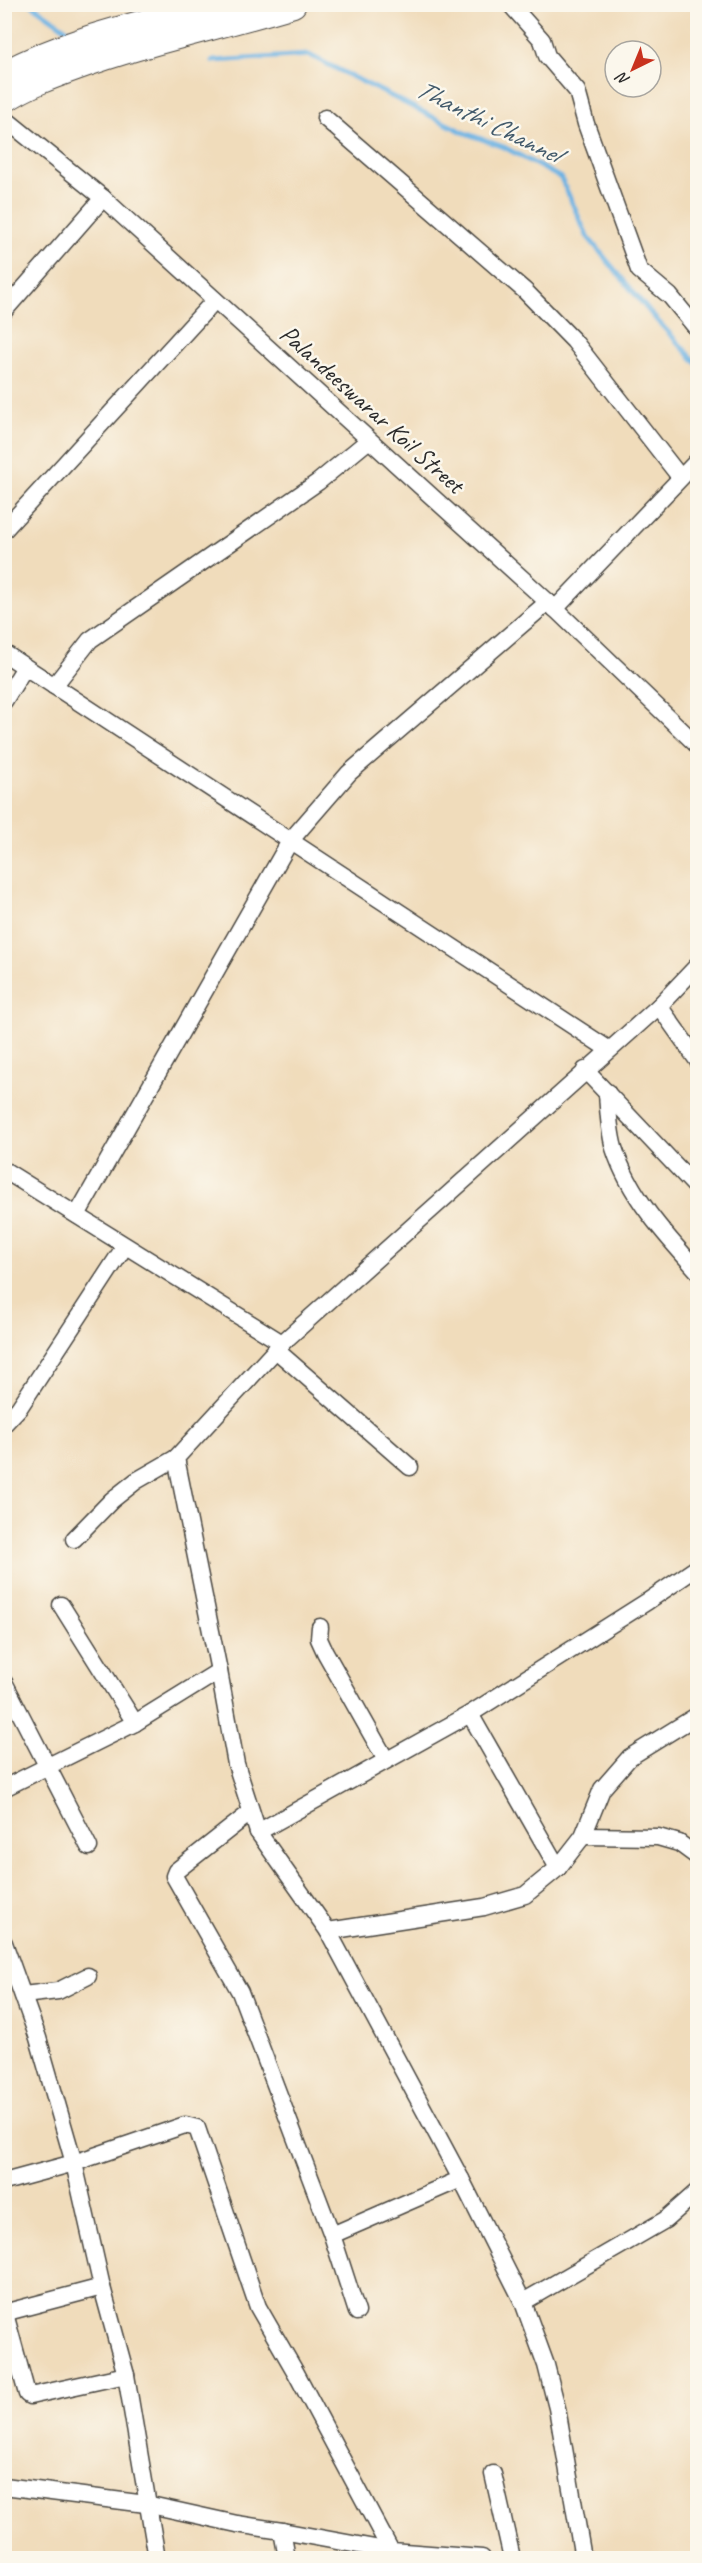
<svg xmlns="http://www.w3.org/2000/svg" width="702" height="2563" font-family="Caveat,sans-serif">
<rect width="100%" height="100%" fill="#fbf7ec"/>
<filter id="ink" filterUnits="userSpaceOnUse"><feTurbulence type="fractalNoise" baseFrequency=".0167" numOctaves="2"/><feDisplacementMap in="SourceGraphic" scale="12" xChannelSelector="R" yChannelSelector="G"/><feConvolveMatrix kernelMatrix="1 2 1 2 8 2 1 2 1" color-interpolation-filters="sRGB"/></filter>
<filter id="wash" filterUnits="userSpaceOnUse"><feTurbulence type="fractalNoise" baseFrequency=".008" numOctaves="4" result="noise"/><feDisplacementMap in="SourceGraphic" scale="24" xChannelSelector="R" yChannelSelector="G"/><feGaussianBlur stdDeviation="1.35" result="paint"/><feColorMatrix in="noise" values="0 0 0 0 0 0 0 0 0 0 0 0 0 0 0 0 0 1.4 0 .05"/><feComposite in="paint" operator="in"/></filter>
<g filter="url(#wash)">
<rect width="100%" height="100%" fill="#f0dcbb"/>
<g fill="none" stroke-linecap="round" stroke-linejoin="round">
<!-- stream -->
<g stroke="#6cb2e3" stroke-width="5">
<path d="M31,4L75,35"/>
<path d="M213,61L309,55L465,133L504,147L561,178L587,236L652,315L698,364"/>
</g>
</g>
</g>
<g filter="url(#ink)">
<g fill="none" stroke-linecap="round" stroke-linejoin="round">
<defs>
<g id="minor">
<path d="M510,4L542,40L547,56L577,91L586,124L639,270L670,296L698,330"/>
<path d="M4,118L103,198L548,602L698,746"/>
<path d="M325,118L525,291L574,341L680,477"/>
<path d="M4,311L103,198"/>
<path d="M4,530L215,300"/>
<path d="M555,609L698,460"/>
<path d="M4,653L608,1049"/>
<path d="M54,686L90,640L318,482L369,440"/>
<path d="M4,701L25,667"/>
<path d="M659,1006L698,1061"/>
<path d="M585,1070L698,1189"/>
<path d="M607,1092C608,1110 609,1130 614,1148C629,1195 665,1235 698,1271"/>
<path d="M4,1170L282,1343L176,1458L219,1671L236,1764L258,1832L328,1931L461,2179L523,2302L546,2365L557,2408L583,2558"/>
<path d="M77,1215L290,841L349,773L548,602"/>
<path d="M282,1343L659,1006L698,965"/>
<path d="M276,1350L410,1467"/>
<path d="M4,1424L19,1408L125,1246"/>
<path d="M74,1539L112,1500L136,1481L176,1458"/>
<path d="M61,1605L135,1723"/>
<path d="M320,1627L319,1639L325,1652L386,1760"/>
<path d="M4,1682L89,1847"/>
<path d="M4,1788L135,1723L219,1671"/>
<path d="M251,1812L176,1871L174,1876L240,1992L332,2235L357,2312"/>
<path d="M258,1832L470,1714L648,1601L698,1567"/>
<path d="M583,1836L658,1837L679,1843L698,1857"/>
<path d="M558,1868L583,1836L602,1789L630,1757L698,1715"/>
<path d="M328,1931L484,1907L525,1895L558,1868L470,1714"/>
<path d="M4,1943L38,2038L74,2163L185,2125L197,2128L258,2307L296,2373L391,2551"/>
<path d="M23,1995L58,1991L88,1976"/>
<path d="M4,2182L74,2163L102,2287L126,2375L157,2558"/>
<path d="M332,2235L461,2179"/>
<path d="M102,2287L11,2311L6,2316L7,2321L27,2394L30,2396L126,2375"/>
<path d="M523,2302L665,2220L698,2191"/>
<path d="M493,2474L512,2558"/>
<path d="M4,2486L146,2504L237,2524L282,2531L287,2558"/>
<path d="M282,2531L391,2551L482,2558"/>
</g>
<g id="primary">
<path d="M4,74C71,38 143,24 216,4"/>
<path d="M4,100C26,85 51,76 76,67C147,41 221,26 293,4"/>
</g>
</defs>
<!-- minor casing -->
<use href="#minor" stroke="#494641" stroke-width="19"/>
<!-- primary casing -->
<use href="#primary" stroke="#494641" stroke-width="28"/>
<!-- minor -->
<use href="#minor" stroke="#fff" stroke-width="16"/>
<!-- primary -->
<use href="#primary" stroke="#fff" stroke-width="26"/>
</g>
</g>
<g text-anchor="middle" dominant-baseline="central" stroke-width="5" stroke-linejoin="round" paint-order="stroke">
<!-- street labels -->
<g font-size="26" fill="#2b2b2b" stroke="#fbf7ec">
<text transform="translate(372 409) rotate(42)">Palandeeswarar Koil Street</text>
</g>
<!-- water labels -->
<g font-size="27" font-style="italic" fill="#425a6b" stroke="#fbf7ec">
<text transform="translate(488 121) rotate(26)">Thanthi Channel</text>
</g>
</g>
<!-- margin -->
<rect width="702" height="2563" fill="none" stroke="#fbf7ec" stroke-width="24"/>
<!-- north arrow -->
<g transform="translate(633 69) rotate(223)"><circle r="28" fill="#fbf7ec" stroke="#a8a59f" stroke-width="1.5"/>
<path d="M0-4.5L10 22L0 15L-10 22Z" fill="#c8321e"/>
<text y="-9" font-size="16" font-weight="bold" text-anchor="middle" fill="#2b2b2b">N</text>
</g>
</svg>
